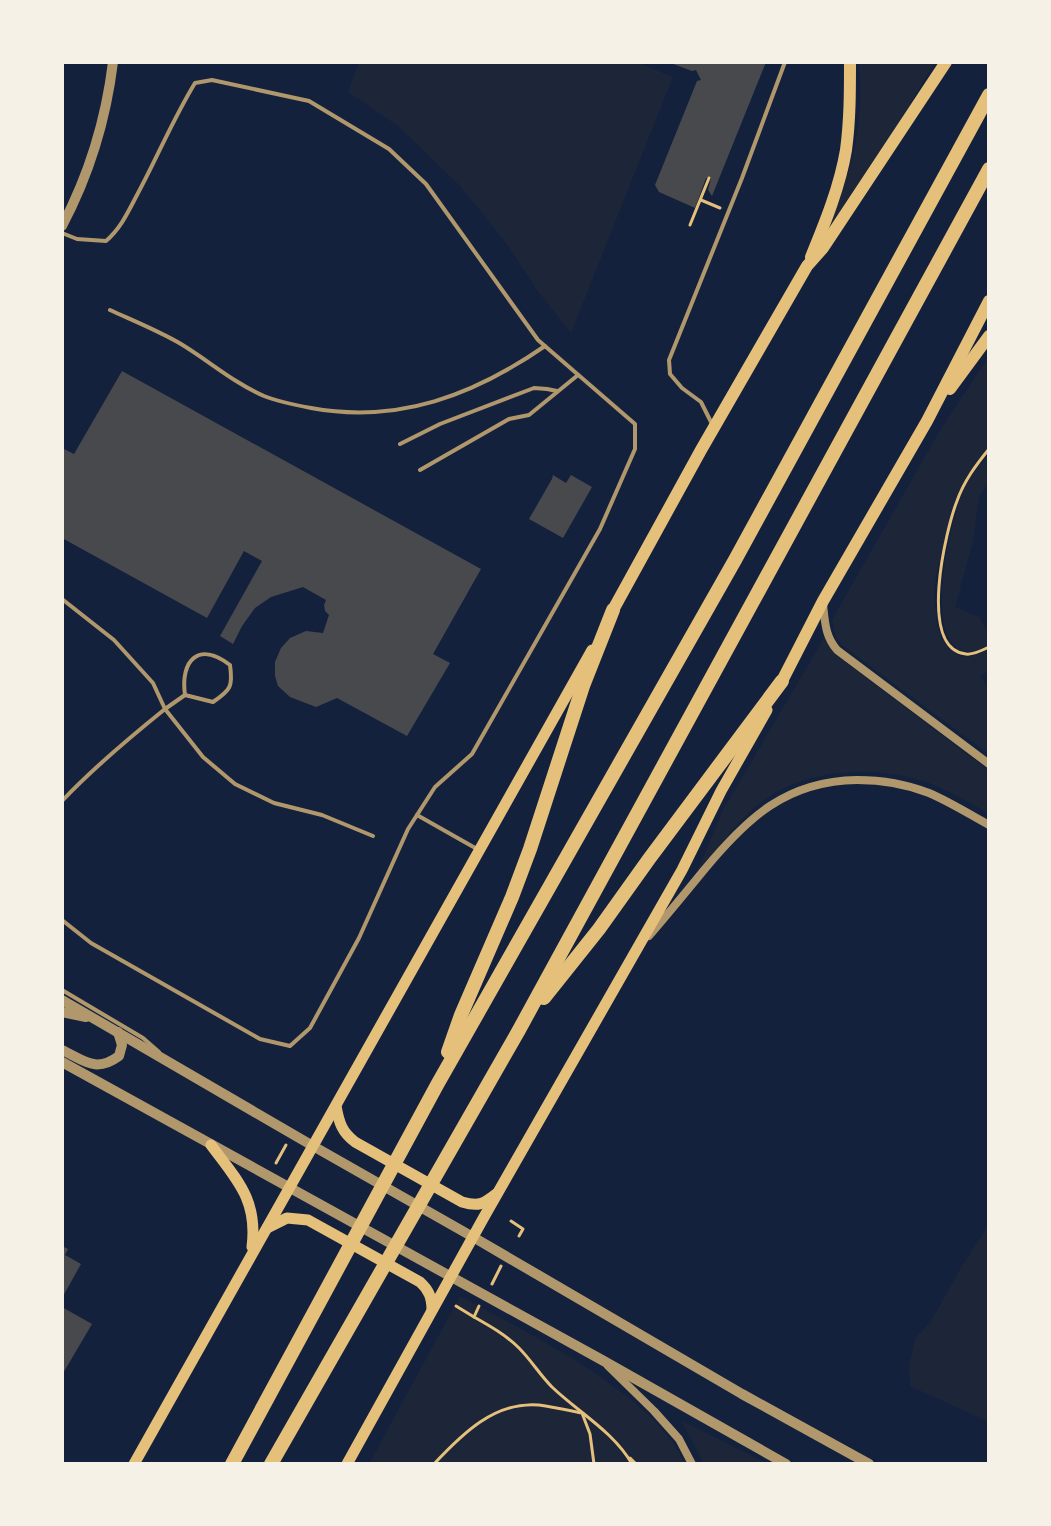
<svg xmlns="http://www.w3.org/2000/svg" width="1051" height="1526" font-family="Overpass,sans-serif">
<rect width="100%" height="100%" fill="#14213d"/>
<!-- green -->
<g fill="#1d2539">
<path d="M359,62H636L673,77L571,333L537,290L507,244L460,186L398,126L348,92Z"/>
<path d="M859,62H935L863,182L824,238C850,173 865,134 859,62Z"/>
<path d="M989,356V447L973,468L959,491L951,513L938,566L934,591L937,624L941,638L948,648L960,656L969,657L989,650V656L987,658L989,671L980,676L989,689V754L842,645L836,638L832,620L939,432Z"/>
<path d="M989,453V482L979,496L973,541L955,607L979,617L989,635V645C982,648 973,653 965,651C921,643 951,516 964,489C970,476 980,465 989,453Z"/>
<path d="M824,638L835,653L844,661L989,771V814C970,803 950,791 929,783C873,764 800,767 754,808C733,827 715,850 697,872L723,810Z"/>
<path d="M989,1224V1422L910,1386L909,1367L915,1338L930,1323L961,1268Z"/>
<path d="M460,1296C527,1333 654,1393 685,1464H369Z"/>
<path d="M681,1420L690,1425L768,1464H704Z"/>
</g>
<!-- building -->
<g fill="#48494c">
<path d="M668,62H766L712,196L708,190L711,178H706L695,208L659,192L655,185L697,81L701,80L696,70L692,71Z"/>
<path d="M122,371L481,569L433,654L450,663L407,736L337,698L316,707L290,697L278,686L275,676V662L281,648L290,638L306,631L323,633L329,615L325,611L324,605L326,600L303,587L271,597L255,608L242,626L233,644L220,636L262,561L244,551L207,618L62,538V448L74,454Z"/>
<path d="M553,475L566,483L571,475L592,487L563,538L529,519L552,479Z"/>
<path d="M62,1246L68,1249L65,1255L81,1264L62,1298Z"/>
<path d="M62,1307L92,1324L62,1375Z"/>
</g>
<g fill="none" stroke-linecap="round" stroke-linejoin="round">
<!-- path -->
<g stroke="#e5c07b" stroke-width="3">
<path d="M701,200L720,208"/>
<path d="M690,225L709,178"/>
<path d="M989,449C976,465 964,481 957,501C946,529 917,649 966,654C972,655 983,650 989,647"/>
<path d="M276,1163L286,1145"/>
<path d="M511,1221L523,1229L519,1236"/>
<path d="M492,1284L501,1266"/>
<path d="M456,1306L474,1317L479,1306"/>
<path d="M474,1317C490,1326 506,1335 519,1348C531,1360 540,1375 552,1387C578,1412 614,1432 632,1464"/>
<path d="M630,1458L636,1464"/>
<path d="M434,1464C462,1434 495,1401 539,1405C553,1407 567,1410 582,1413L590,1434L594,1464"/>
</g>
<!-- service -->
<g stroke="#b1986c" stroke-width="4">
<path d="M62,233L77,239L106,241C121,228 128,212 137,195C157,158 173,119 195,83L212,80L309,101L389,149L426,184L538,340L635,424V449L600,529L472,754L435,787L408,829L359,938L310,1028L290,1046L260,1039L91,943L62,920"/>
<path d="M110,310C134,321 159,331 181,344C209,361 234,383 264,396C279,402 295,405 311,408C399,424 474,395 545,346"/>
<path d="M713,426L701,402L682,388L670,374L669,360L742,178L785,62"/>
<path d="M400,444L440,424L534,388L547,389L557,391"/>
<path d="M420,470L509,419L529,415L578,375"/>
<path d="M62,599L114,640L153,683L165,709L185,695L213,702C231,690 233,686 230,665C199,641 180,660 185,695"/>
<path d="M62,801C94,767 129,738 165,709L203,757L235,784L274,803L322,815L373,836"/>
<path d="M417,815L477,849"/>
<path d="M62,990L143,1038L159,1052"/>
</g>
<!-- minor -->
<g stroke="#b1986c" stroke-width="8">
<path d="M823,604C825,622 825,636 837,650L989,764"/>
<path d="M649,936C668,914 686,892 704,870C747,818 786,781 857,780C882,780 906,784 929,793C950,802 969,814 989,825"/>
<path d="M608,1366L654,1411L679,1439L692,1464"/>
</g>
<!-- tertiary -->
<g stroke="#b1986c" stroke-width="10">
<path d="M62,226C89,175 106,119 113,62"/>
<path d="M62,1000L313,1146L473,1237L742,1394L869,1464"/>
<path d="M62,1012L86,1017"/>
<path d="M62,1050C85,1061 96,1073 119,1056L122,1045L118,1032"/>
<path d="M62,1062L602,1360L786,1464"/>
</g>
<!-- secondary -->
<g stroke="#e5c07b" stroke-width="11">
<path d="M336,1106C339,1123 342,1132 355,1142L462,1202C479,1207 483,1204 496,1194"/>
<path d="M211,1145C237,1180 258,1200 252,1247"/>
<path d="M267,1228L287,1218L308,1220L420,1282C429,1290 432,1298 432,1310"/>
<path d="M134,1464L592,650"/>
<path d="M347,1464L484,1217L682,870L721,791L767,710"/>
</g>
<!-- primary -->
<g stroke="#e5c07b" stroke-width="12">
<path d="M811,257C825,223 840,186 846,150C850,120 850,92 850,62"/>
<path d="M950,389L989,336"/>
<path d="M613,610L701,450L807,266L823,248L946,62"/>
<path d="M782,681L823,601L927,421L989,301"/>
</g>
<!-- motorway -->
<g stroke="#e5c07b" stroke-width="14">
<path d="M544,998L599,929L649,859L782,681"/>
<path d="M448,1052L461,1015L512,897L530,849L583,686L613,610"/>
<path d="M232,1464L437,1085L735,560L989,95"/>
<path d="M271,1464L519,1030L989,169"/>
</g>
</g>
<!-- border -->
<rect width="1051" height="1526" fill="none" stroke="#f6f1e7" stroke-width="128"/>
</svg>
